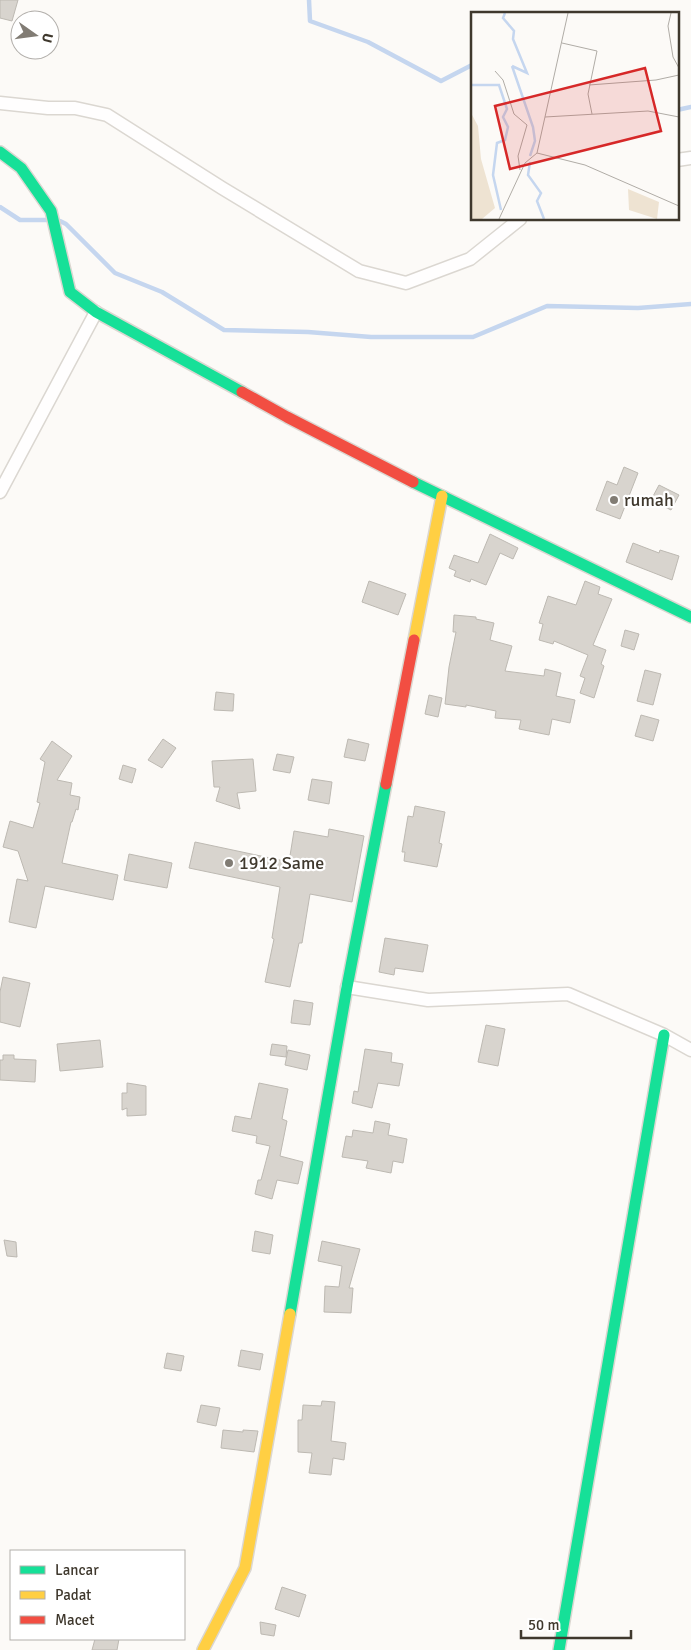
<svg xmlns="http://www.w3.org/2000/svg" width="691" height="1650" font-family="Signika,sans-serif">
<rect width="100%" height="100%" fill="#fcfaf7"/>
<g fill="none" stroke-linecap="round" stroke-linejoin="round">
<!-- stream -->
<g stroke="#c5d6ef" stroke-width="4.5">
<path d="M309,0L310,21L368,42L441,81L472,65"/>
<path d="M677,110L691,107"/>
<path d="M0,207L20,220H47"/>
<path d="M60,221L66,224L115,273L162,292L224,330L308,332L371,337H473L547,306L638,308L691,304"/>
</g>
</g>
<!-- building -->
<g fill="#d8d4ce" stroke="#bdb9b2">
<path d="M0,0H18L12,21L0,18Z"/>
<path d="M624,467L638,473L620,519L596,510L607,481L617,485Z"/>
<path d="M659,485L679,495L671,510L651,500Z"/>
<path d="M490,534L518,548L513,559L500,553L486,585L471,579L470,582L454,576L456,571L449,568L454,555L478,563Z"/>
<path d="M633,543L659,553L660,550L679,556L672,580L626,562Z"/>
<path d="M369,581L406,594L398,615L362,602Z"/>
<path d="M585,581L600,587L598,594L612,599L593,645L606,650L601,664L604,666L594,698L580,693L585,678L580,676L588,655L554,641L553,644L539,640L543,624L539,623L548,596L576,605Z"/>
<path d="M454,615L476,617V619L494,623L490,640L512,646L505,671L544,676L545,669L561,673L556,696L575,700L570,723L552,719L549,735L519,729L521,720L495,718L496,711L466,705V707L445,704L449,667L456,632H453Z"/>
<path d="M625,630L639,634L634,650L621,646Z"/>
<path d="M645,670L661,674L653,705L637,701Z"/>
<path d="M216,692L234,694L233,711L214,710Z"/>
<path d="M429,695L442,698L438,717L425,714Z"/>
<path d="M641,715L659,720L653,741L635,736Z"/>
<path d="M163,739L176,748L162,768L148,760Z"/>
<path d="M348,739L369,744L365,761L344,757Z"/>
<path d="M52,741L72,756L57,780L72,783L70,795L80,797L78,810L76,809L72,822H71L62,863L118,875L113,900L45,886L36,928L9,922L17,879L28,881L18,851L3,847L10,821L33,828L40,803L37,802L45,762L40,759Z"/>
<path d="M277,754L294,757L290,773L273,770Z"/>
<path d="M253,759L256,791L237,793L240,809L216,801L220,787H214L212,761Z"/>
<path d="M123,765L136,769L132,783L119,779Z"/>
<path d="M312,779L332,782L329,804L308,800Z"/>
<path d="M415,806L445,812L439,843L442,844L437,867L404,861L405,852H402L408,816L413,817Z"/>
<path d="M329,829L364,836L352,902L310,894L302,943H299L290,987L265,982L274,939L272,938L280,887L189,868L195,842L289,862L294,831L328,837Z"/>
<path d="M129,854L172,863L167,888L124,880Z"/>
<path d="M385,938L428,945L423,972L395,968L394,975L379,972Z"/>
<path d="M3,977L30,983L20,1027L0,1022V992Z"/>
<path d="M294,1000L313,1003L310,1025L291,1023Z"/>
<path d="M486,1025L505,1029L498,1066L478,1062Z"/>
<path d="M100,1040L103,1067L60,1071L57,1044Z"/>
<path d="M272,1044L287,1046L286,1057L270,1055Z"/>
<path d="M365,1049L392,1053L391,1062L403,1064L399,1086L378,1083L372,1108L352,1103L354,1091L358,1092Z"/>
<path d="M288,1050L310,1055L307,1070L285,1065Z"/>
<path d="M3,1055H14V1059L36,1060L35,1082L0,1080V1060H3Z"/>
<path d="M127,1083L146,1086V1115L127,1116V1108L122,1110V1093H127Z"/>
<path d="M259,1083L288,1089L282,1119L287,1121L280,1156L303,1162L298,1184L277,1180L272,1199L255,1194L258,1180H261L270,1146L256,1143L257,1136L232,1131L235,1116L251,1119Z"/>
<path d="M375,1121L390,1124L388,1135L407,1139L403,1163L393,1161L391,1173L366,1168L368,1161L342,1157L346,1136L352,1137L353,1130L373,1133Z"/>
<path d="M255,1231L273,1235L270,1254L252,1251Z"/>
<path d="M4,1240L16,1242L17,1257L7,1256Z"/>
<path d="M322,1241L360,1249L349,1288H353L351,1313L324,1312L325,1286L339,1287L342,1266L318,1261Z"/>
<path d="M241,1350L263,1354L260,1370L238,1366Z"/>
<path d="M167,1353L184,1356L181,1371L164,1368Z"/>
<path d="M322,1401L335,1402L331,1441L346,1443L344,1460L333,1458L331,1475L309,1473L312,1453L298,1452V1420H302L303,1405L321,1406Z"/>
<path d="M201,1405L220,1408L216,1426L197,1422Z"/>
<path d="M223,1430L243,1432V1430L258,1431L254,1452L221,1448Z"/>
<path d="M282,1587L306,1595L299,1617L275,1609Z"/>
<path d="M260,1622L276,1625L274,1636L261,1634Z"/>
<path d="M95,1639H119L117,1650H92Z"/>
</g>
<g fill="none" stroke-linecap="round" stroke-linejoin="round">
<defs>
<g id="street">
<path d="M0,103L48,108H75L107,115L222,188L359,271L406,283L470,259L520,219"/>
<path d="M677,160L691,158"/>
<path d="M0,492L96,312"/>
<path d="M347,987L428,1000L568,994L664,1035L691,1050"/>
</g>
<g id="fast">
<path d="M0,152L21,168L51,211L70,292L96,312L242,392"/>
<path d="M413,482L691,617"/>
<path d="M290,1314L347,987L386,784"/>
<path d="M559,1650L664,1035"/>
</g>
<g id="slow">
<path d="M414,640L442,496"/>
<path d="M203,1650L245,1568L290,1314"/>
</g>
<g id="jam">
<path d="M242,392L287,417L413,482"/>
<path d="M386,784L414,640"/>
</g>
</defs>
<!-- street casing -->
<use href="#street" stroke="#dbd7d1" stroke-width="15"/>
<!-- fast casing -->
<use href="#fast" stroke="#dbd7d1" stroke-width="14"/>
<!-- slow casing -->
<use href="#slow" stroke="#dbd7d1" stroke-width="14"/>
<!-- jam casing -->
<use href="#jam" stroke="#dbd7d1" stroke-width="14"/>
<!-- street -->
<use href="#street" stroke="#fffefe" stroke-width="12"/>
<!-- fast -->
<use href="#fast" stroke="#16e098" stroke-width="11"/>
<!-- slow -->
<use href="#slow" stroke="#ffcf43" stroke-width="11"/>
<!-- jam -->
<use href="#jam" stroke="#f24e42" stroke-width="11"/>
</g>
<!-- markers -->
<g fill="#817c74" stroke="#fff" stroke-width="2">
<circle cx="614" cy="500" r="5"/>
<circle cx="229" cy="863" r="5"/>
</g>
<g text-anchor="middle" dominant-baseline="central" stroke-width="4.5" stroke-linejoin="round" paint-order="stroke">
<!-- poi labels -->
<g font-size="18" fill="#3f382d" stroke="#fff" text-anchor="start">
<text x="624" y="500">rumah</text>
<text x="239" y="863">1912 Same</text>
</g>
</g>
<!-- overview -->
<g transform="translate(471 12)">
<rect width="208" height="208" fill="#fcfaf7"/>
<path d="M0,101L7,114L10,147L24,196L11,207H0ZM157,177L188,190L186,207L158,198Z" fill="#eee3d2"/>
<path fill="none" stroke="#c5d6ef" stroke-width="2.5" d="M34,1L32,6L43,19L42,27L56,61L41,54M41,54L62,115L64,129L59,144M0,73H28L36,97L32,105L37,115L34,128L26,131L22,163L30,198M59,150L57,163L70,181L66,189L73,207"/>
<path fill="none" stroke="#b0aca6" stroke-width="1" d="M200,1L197,14L202,45L208,56M91,31L126,39L117,82L121,102M24,59L32,68L43,102L56,113L47,144L49,158M118,73L185,68L208,63M74,105L177,99L208,105M66,141L114,153L208,194M28,207L54,151L66,141L97,1"/>
<path fill="#d62828" fill-opacity="0.15" stroke="#d62828" stroke-width="2.5" d="M174,56L190,119L39,157L24,94Z"/>
<rect width="208" height="208" fill="none" stroke="#3f382d" stroke-width="2.5"/>
</g>
<!-- legend -->
<rect x="10" y="1550" width="175" height="90" fill="#ffffff" stroke="#b2afab"/>
<rect x="20" y="1566" width="25" height="8" fill="#16e098" stroke="#b2afab"/>
<text x="55" y="1575" font-size="15" fill="#3f382d">Lancar</text>
<rect x="20" y="1591" width="25" height="8" fill="#ffcf43" stroke="#b2afab"/>
<text x="55" y="1600" font-size="15" fill="#3f382d">Padat</text>
<rect x="20" y="1616" width="25" height="8" fill="#f24e42" stroke="#b2afab"/>
<text x="55" y="1625" font-size="15" fill="#3f382d">Macet</text>
<!-- north arrow -->
<g transform="translate(35 35) rotate(104)"><circle r="24" fill="#ffffff" stroke="#b2afab"/>
<path d="M0-4L9 19L0 12L-9 19Z" fill="#817c74"/>
<text y="-8" font-size="14" font-weight="bold" text-anchor="middle" fill="#3f382d">U</text>
</g>
<!-- scale -->
<path d="M521 1630v8h110v-8" fill="none" stroke="#3f382d" stroke-width="2.5"/>
<text x="528" y="1630" font-size="15" fill="#3f382d" stroke="#ffffff" stroke-width="4" paint-order="stroke">50 m</text>
</svg>
